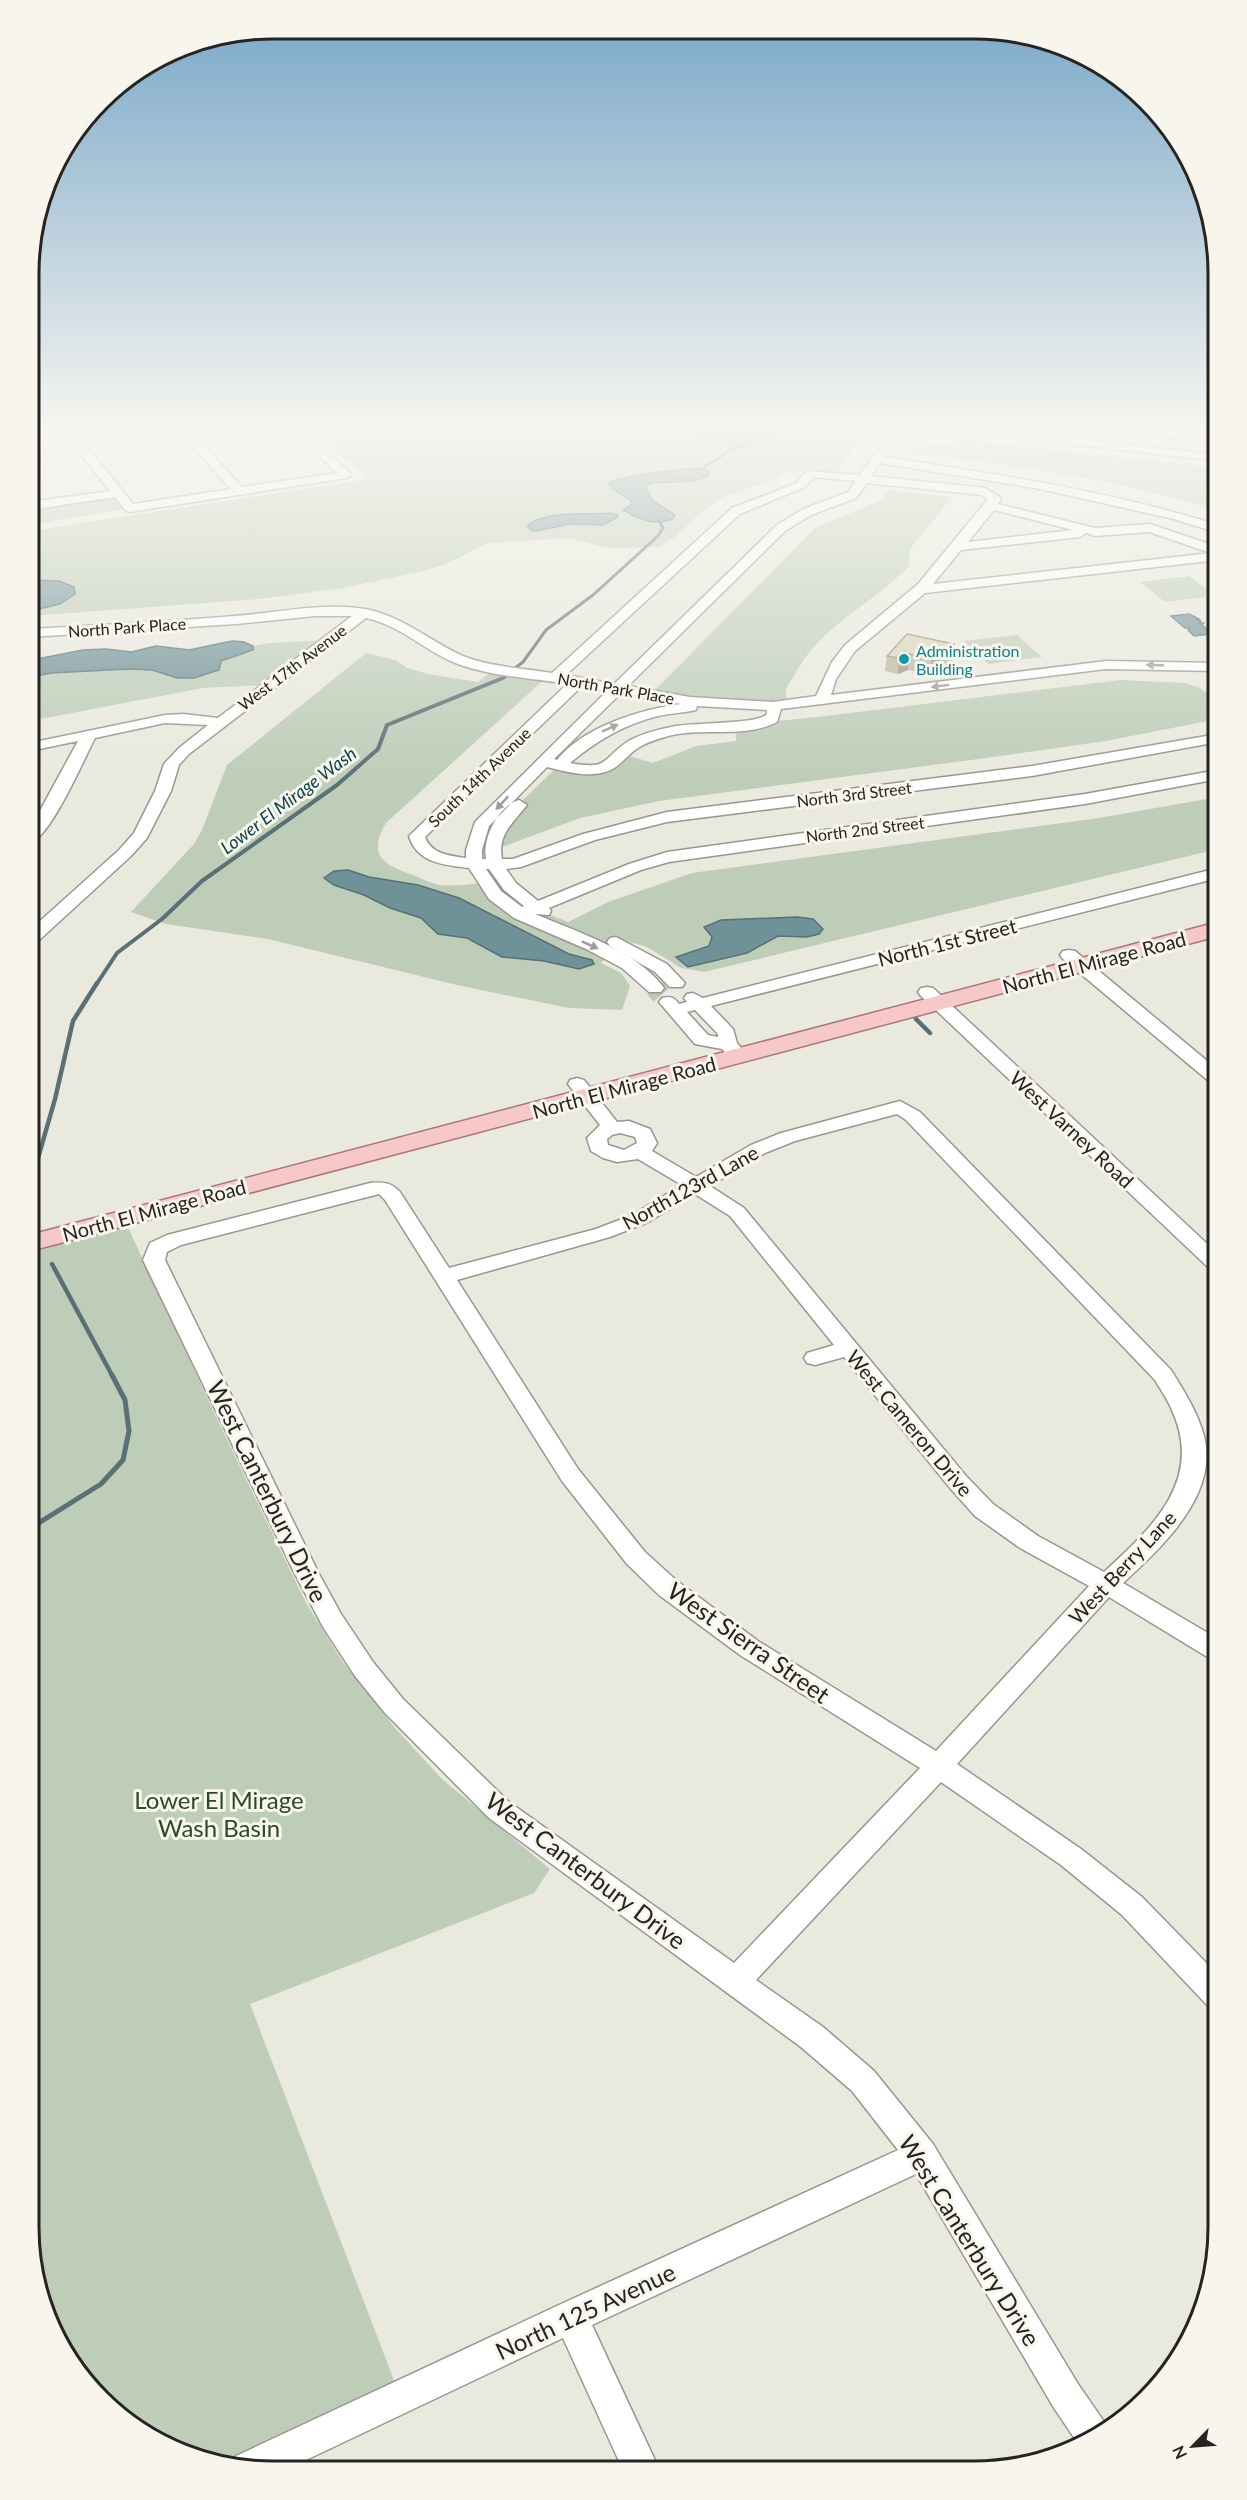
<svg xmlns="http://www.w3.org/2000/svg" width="1247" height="2500" font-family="Lato,sans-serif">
<rect width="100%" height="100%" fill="#eae9de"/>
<!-- green -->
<g fill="#becdb8">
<path d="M315,430H893C854,436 858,442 838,474L814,471L783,473L774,480L723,497L699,514L676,536L659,547L606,548L568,538L488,543L446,564L428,570L343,588L259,599L30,616V531L369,479Z"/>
<path d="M965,440L1218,468V511C1121,479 1016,466 914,453L911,449Z"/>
<path d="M889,490L952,497L910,549L909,566C873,604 820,626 795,674C792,679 787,685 786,690C785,694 787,700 787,704L650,695L815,528L879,501Z"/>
<path d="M118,493L130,508L30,525V506Z"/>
<path d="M1189,576L1216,596L1165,602L1140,582Z"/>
<path d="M1017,635L1042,657L988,664L964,641Z"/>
<path d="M328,640L269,685L203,688L30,721V660L83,650L106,649L131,652L156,646L183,650L226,641L244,642L253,646L270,643Z"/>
<path d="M366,653L396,660L407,668L428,674L478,682L496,668L548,676L386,823C367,855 383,865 413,875C421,878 430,883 439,885C457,887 486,882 505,881L548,914L568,922L608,902L692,873L1099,818L1218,797V849L704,972L681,968L647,947L622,940L601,963L621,973L630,986L622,1010L569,1008L457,985L268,939L166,924L131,912L194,844L202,830L227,765Z"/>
<path d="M1121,680L1185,683L1200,688L1218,702V719L1106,741L986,758L659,801L580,818L494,850L521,802L560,764L594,770L623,754L653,763L696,746L736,741V725L817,717Z"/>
<path d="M127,1225L218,1421L306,1603L342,1661L395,1728L442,1779L550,1869L534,1893L250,2004L395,2383L220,2463L165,2446L112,2411L69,2363L41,2305L29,2227L30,1251Z"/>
</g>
<!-- water -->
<g fill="#6f9198" stroke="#597074" stroke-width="1.5">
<path d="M701,430H782L763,440L733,450L726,448L731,444L728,441H711L698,438L696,436Z"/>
<path d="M703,469L708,471L709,475L695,481L651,483L646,487L652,500L675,515L673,519C655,526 641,520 625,511L623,510L632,504L631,500L614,490L608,483C618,476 688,468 703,469Z"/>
<path d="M611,513L618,515V517L603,525L570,524L537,531H532L527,526C542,510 589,515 611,513Z"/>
<path d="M30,580L59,581L74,587L75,594L60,604L30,611Z"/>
<path d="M1189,614L1199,619L1197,620L1201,621L1199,623H1204L1202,625L1212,634L1194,636L1188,630L1191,628H1185L1171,616Z"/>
<path d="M232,641L244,642L253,646V650L221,661L219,670L194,678H177L152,670L129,669L51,673L36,676L30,680V660L37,659L83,650L106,649L131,652L156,646L190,650Z"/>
<path d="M348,870L369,877L418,885L459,898L569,954L592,960L594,964L579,969L544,961L502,957L467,938L438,934L421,918L390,908L364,895L334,885L324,878L334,871Z"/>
<path d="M797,917L813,919L823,929L819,934L807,937L778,936L747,953L688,967L676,957L709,946L712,937L704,927L721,920Z"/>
</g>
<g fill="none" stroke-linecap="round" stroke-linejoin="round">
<!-- stream-far3 -->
<g stroke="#597074" stroke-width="3">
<path d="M700,470L737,446"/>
<path d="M506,675L523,662L546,630L593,595L658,536L663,528L658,519"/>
</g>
<!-- stream-far2 -->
<path stroke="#597074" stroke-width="4" d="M96,985L117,953L162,919L202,881L337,785L378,749L387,725L503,678L508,674"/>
<!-- stream-far1 -->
<g stroke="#597074" stroke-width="4.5">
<path d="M916,1019L930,1033"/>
<path d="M30,1186L55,1099L73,1021L97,983"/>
<path d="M52,1264L113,1377"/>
</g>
<!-- stream -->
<path stroke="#597074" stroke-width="5" d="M29,1529L101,1484L123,1460L129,1431L125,1400L112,1375"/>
<!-- minor-tunnel -->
<path stroke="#c3c2b8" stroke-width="20" stroke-dasharray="20 10" stroke-linecap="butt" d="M655,988L661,995"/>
<defs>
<g id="minor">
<path d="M74,430L133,504L231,489L184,437V430H196L194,435L242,487L337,473L297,434L270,433L264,430H305L352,475L346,478L130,512L126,511L115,497L30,510V502L110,491L64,433L30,437V431Z"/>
<path d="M935,430H961L955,433L894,444L885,457C997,474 1110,491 1218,525V533L1174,519L1035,488L880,463L871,476L985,488L1001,498L998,504L1095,528L1150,524L1218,547V560L925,593L855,651L836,679L831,695L1106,661L1218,663V671L1106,669L781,709L777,722C745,739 703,727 668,736C658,739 647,742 638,748C624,757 619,770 601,773C583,777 564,771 547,767L489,826L482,850V859H486C482,839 498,806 519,800L527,805C514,822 497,834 502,859H513L583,834L667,812L1032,766L1218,734V742L1032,776L667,822L595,840L521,867L506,869L516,883L538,901L629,864L667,852L1085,794L1218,770V779L1085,804L669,862L641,870L549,908L551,911L549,915L535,914C575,931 638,951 664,988L661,992H649L622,968L586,949L514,918L489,899L469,868C444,865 417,863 409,836L567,684C532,678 486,676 453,662C423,649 399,625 366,618L189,754L179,765L171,791L147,838L131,856L36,943L30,944V930L119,850L134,833L155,791L164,764L179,748L208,725L165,723L95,738C84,759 50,838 30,843V829L78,741L30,751V743L165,715L183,714L218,718L352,616H315L236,624L30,637V629C98,625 166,622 234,616C277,613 322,602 365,609C403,616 429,641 463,656C490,667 523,668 552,673L732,508L797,483L806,471L860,475L886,439ZM813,477L856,481L848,492L803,509L777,525L614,684L566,675L740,514L805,487ZM867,483L982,495L988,499L918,584L845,645L832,662L816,696L773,702L690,697L628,686L785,531L811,515L856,498ZM994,510L1073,530L968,542ZM1149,532L1211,553L933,584L961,550L1080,537L1086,533L1095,536ZM581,687L607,691L475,822L466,850V858C450,856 431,854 425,837ZM621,693L681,704C641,709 583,727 557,760L554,759ZM697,706L767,710V714C758,725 690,722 671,727C656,730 640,734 627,742C601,760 609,770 570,763C596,741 625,724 658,716C671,713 684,713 696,710ZM486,869H489L504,890L524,906L522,907L501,891Z"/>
<path d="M970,430H1005L1218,455V461L976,433Z"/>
<path d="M1124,430H1159L1218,437V443L1130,433Z"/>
<path d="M1218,868V878L711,1006L733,1029L737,1043L748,1056L746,1060H732L722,1049L695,1044L659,1002L662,998C670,996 674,997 679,1004L687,1002L684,998L687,994L693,993L703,998ZM695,1010L718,1034V1037L708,1035L687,1012Z"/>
<path d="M616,937L667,964L685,983L682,987H670L655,972L610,946L607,942L610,938Z"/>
<path d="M1069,950L1075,951L1218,1070V1085L1211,1083L1063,959L1060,955L1063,951Z"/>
<path d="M927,987L933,988L1218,1254V1272L1211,1270L921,996L918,992L921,988Z"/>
<path d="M577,1078L584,1080L617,1122L629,1121L650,1129L657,1143L652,1151L696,1177L751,1145L781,1133L900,1101L920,1112L1171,1370C1184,1391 1197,1411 1204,1436C1219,1495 1162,1547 1123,1583L1218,1639V1661L1209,1658L1109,1597L957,1764L1081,1849L1142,1897L1218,1975V2009L1207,2005L1122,1915L1061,1865L941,1782L756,1980L823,2027L874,2071L933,2144L1078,2384L1107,2426L1110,2430L1079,2445L1054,2408L916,2174L592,2325L660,2471L623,2470L563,2338L287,2469H241L232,2467L236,2456L559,2305L898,2150L852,2091L801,2047L489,1818L385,1713L355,1676L323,1627L295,1574L143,1260L150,1243L167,1235L370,1183C384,1182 390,1182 400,1192L449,1268L596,1229L632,1215L682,1185L638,1159L617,1162L603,1158L591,1151L587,1138L600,1125L568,1084L570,1080ZM897,1114L906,1120L1155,1380C1160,1389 1167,1398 1171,1408C1205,1479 1153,1527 1104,1572L1038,1536L993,1504L966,1476L744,1208L710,1186L765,1153L795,1141ZM620,1133L635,1137L637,1143L624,1150L608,1145L607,1139L612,1135ZM379,1194L385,1200L562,1481L627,1564L659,1595L740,1655L920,1768L734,1963L509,1802L403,1699L373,1662L341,1614L319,1574L165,1260L167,1252L181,1245ZM695,1194L730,1216L834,1345L807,1353L804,1358L807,1363L815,1365L844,1357L950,1488L975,1516L1020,1548L1089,1586L936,1751L758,1641L677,1581L645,1552L578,1469L457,1280L610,1237L646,1223Z"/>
</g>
<path id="major" d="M1218,922V936L30,1251V1235Z"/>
</defs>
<!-- minor casing -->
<use href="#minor" stroke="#99978d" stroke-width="3"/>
<!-- major casing -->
<use href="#major" stroke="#aa7776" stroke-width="3"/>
<!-- minor -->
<use href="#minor" fill="#fff" fill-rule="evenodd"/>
<!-- major -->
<use href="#major" fill="#f7c8c8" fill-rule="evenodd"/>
</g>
<!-- wall -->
<path fill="#bbb69d" d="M954,651L952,667L939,668L938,671L930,674L908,670L898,674L885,671L887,656Z"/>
<!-- shaded-wall -->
<g fill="#999480">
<path d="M941,652L939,668L938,671L930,674L932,658Z"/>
<path d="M909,654L908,670L898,674L899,658Z"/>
</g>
<!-- building -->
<path fill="#dad4b7" stroke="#999480" stroke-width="1.5" d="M907,634L954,644V651L941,652L939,656L932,658L909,654L899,658L887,656Z"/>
<!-- one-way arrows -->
<defs><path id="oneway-solid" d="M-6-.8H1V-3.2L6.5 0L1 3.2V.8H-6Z" transform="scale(1.5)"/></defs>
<g fill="#9d9c9b">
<use href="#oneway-solid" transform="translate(1155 665) rotate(-178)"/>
<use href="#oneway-solid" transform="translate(940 686) rotate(173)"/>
<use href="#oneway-solid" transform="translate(610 728) rotate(-24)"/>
<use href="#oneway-solid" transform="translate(502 803) rotate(133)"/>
<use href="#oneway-solid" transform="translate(590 945) rotate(24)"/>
</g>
<!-- sky -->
<linearGradient id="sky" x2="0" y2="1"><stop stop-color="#77a6c8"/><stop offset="0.55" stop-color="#f6f5f0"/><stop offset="1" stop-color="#f6f5f0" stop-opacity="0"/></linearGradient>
<rect width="1247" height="780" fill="url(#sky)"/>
<!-- markers -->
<circle fill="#0f9aa8" stroke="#f8f6ec" stroke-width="2" cx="904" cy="659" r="6"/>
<g text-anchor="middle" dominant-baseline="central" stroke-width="6" stroke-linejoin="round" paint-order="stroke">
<!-- far-street labels -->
<g font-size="16" fill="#252420" stroke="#f8f6ec">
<text transform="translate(127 627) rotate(-4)">North Park Place</text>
<text transform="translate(292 667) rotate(-37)">West 17th Avenue</text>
<text transform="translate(616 688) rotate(10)">North Park Place</text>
<text transform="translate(479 777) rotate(-44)">South 14th Avenue</text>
<text transform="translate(854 794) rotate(-7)">North 3rd Street</text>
<text transform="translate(865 829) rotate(-7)">North 2nd Street</text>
</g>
<!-- far-culture labels -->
<g font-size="16" fill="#0d838f" stroke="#f8f6ec" text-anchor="start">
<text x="916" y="650">Administration<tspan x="916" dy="18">Building</tspan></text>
</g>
<!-- far-water labels -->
<g font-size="18" font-style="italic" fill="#0a424b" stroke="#f8f6ec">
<text transform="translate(288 800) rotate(-37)">Lower El Mirage Wash</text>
</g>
<!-- street labels -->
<g font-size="20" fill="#252420" stroke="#f8f6ec">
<text transform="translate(947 942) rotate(-14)">North 1st Street</text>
<text transform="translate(1094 962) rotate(-15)">North El Mirage Road</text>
<text transform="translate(624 1087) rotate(-15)">North El Mirage Road</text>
<text transform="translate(1072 1129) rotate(43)">West Varney Road</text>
<text transform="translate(690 1187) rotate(-29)">North123rd Lane</text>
<text transform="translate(154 1210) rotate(-15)">North El Mirage Road</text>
<text transform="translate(910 1423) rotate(50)">West Cameron Drive</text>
<text transform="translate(1122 1567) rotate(-47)">West Berry Lane</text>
</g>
<!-- near-street labels -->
<g font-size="24" fill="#252420" stroke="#f8f6ec">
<text transform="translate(268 1491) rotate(64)">West Canterbury Drive</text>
<text transform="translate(749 1642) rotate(35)">West Sierra Street</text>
<text transform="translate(586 1870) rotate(37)">West Canterbury Drive</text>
<text transform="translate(970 2240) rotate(58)">West Canterbury Drive</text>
<text transform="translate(585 2311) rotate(-25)">North 125 Avenue</text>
</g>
<!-- near-park labels -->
<g font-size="24" fill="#2f4a23" stroke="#f8f6ec">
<text x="219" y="1799">Lower El Mirage<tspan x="219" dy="28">Wash Basin</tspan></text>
</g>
</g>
<!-- crop -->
<path d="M0 0H1247V2500H0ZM273 39H974A234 234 0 0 1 1208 273V2227A234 234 0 0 1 974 2461H273A234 234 0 0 1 39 2227V273A234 234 0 0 1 273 39Z" fill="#f8f6ec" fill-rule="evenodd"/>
<path fill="none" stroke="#252420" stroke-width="3" d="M273 39H974A234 234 0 0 1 1208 273V2227A234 234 0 0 1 974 2461H273A234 234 0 0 1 39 2227V273A234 234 0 0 1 273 39Z"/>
<!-- north arrow -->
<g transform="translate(1193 2446) rotate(245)" stroke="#f8f6ec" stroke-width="4.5" paint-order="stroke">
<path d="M0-4.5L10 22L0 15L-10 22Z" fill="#252420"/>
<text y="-9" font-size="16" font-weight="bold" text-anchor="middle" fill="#252420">N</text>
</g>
</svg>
